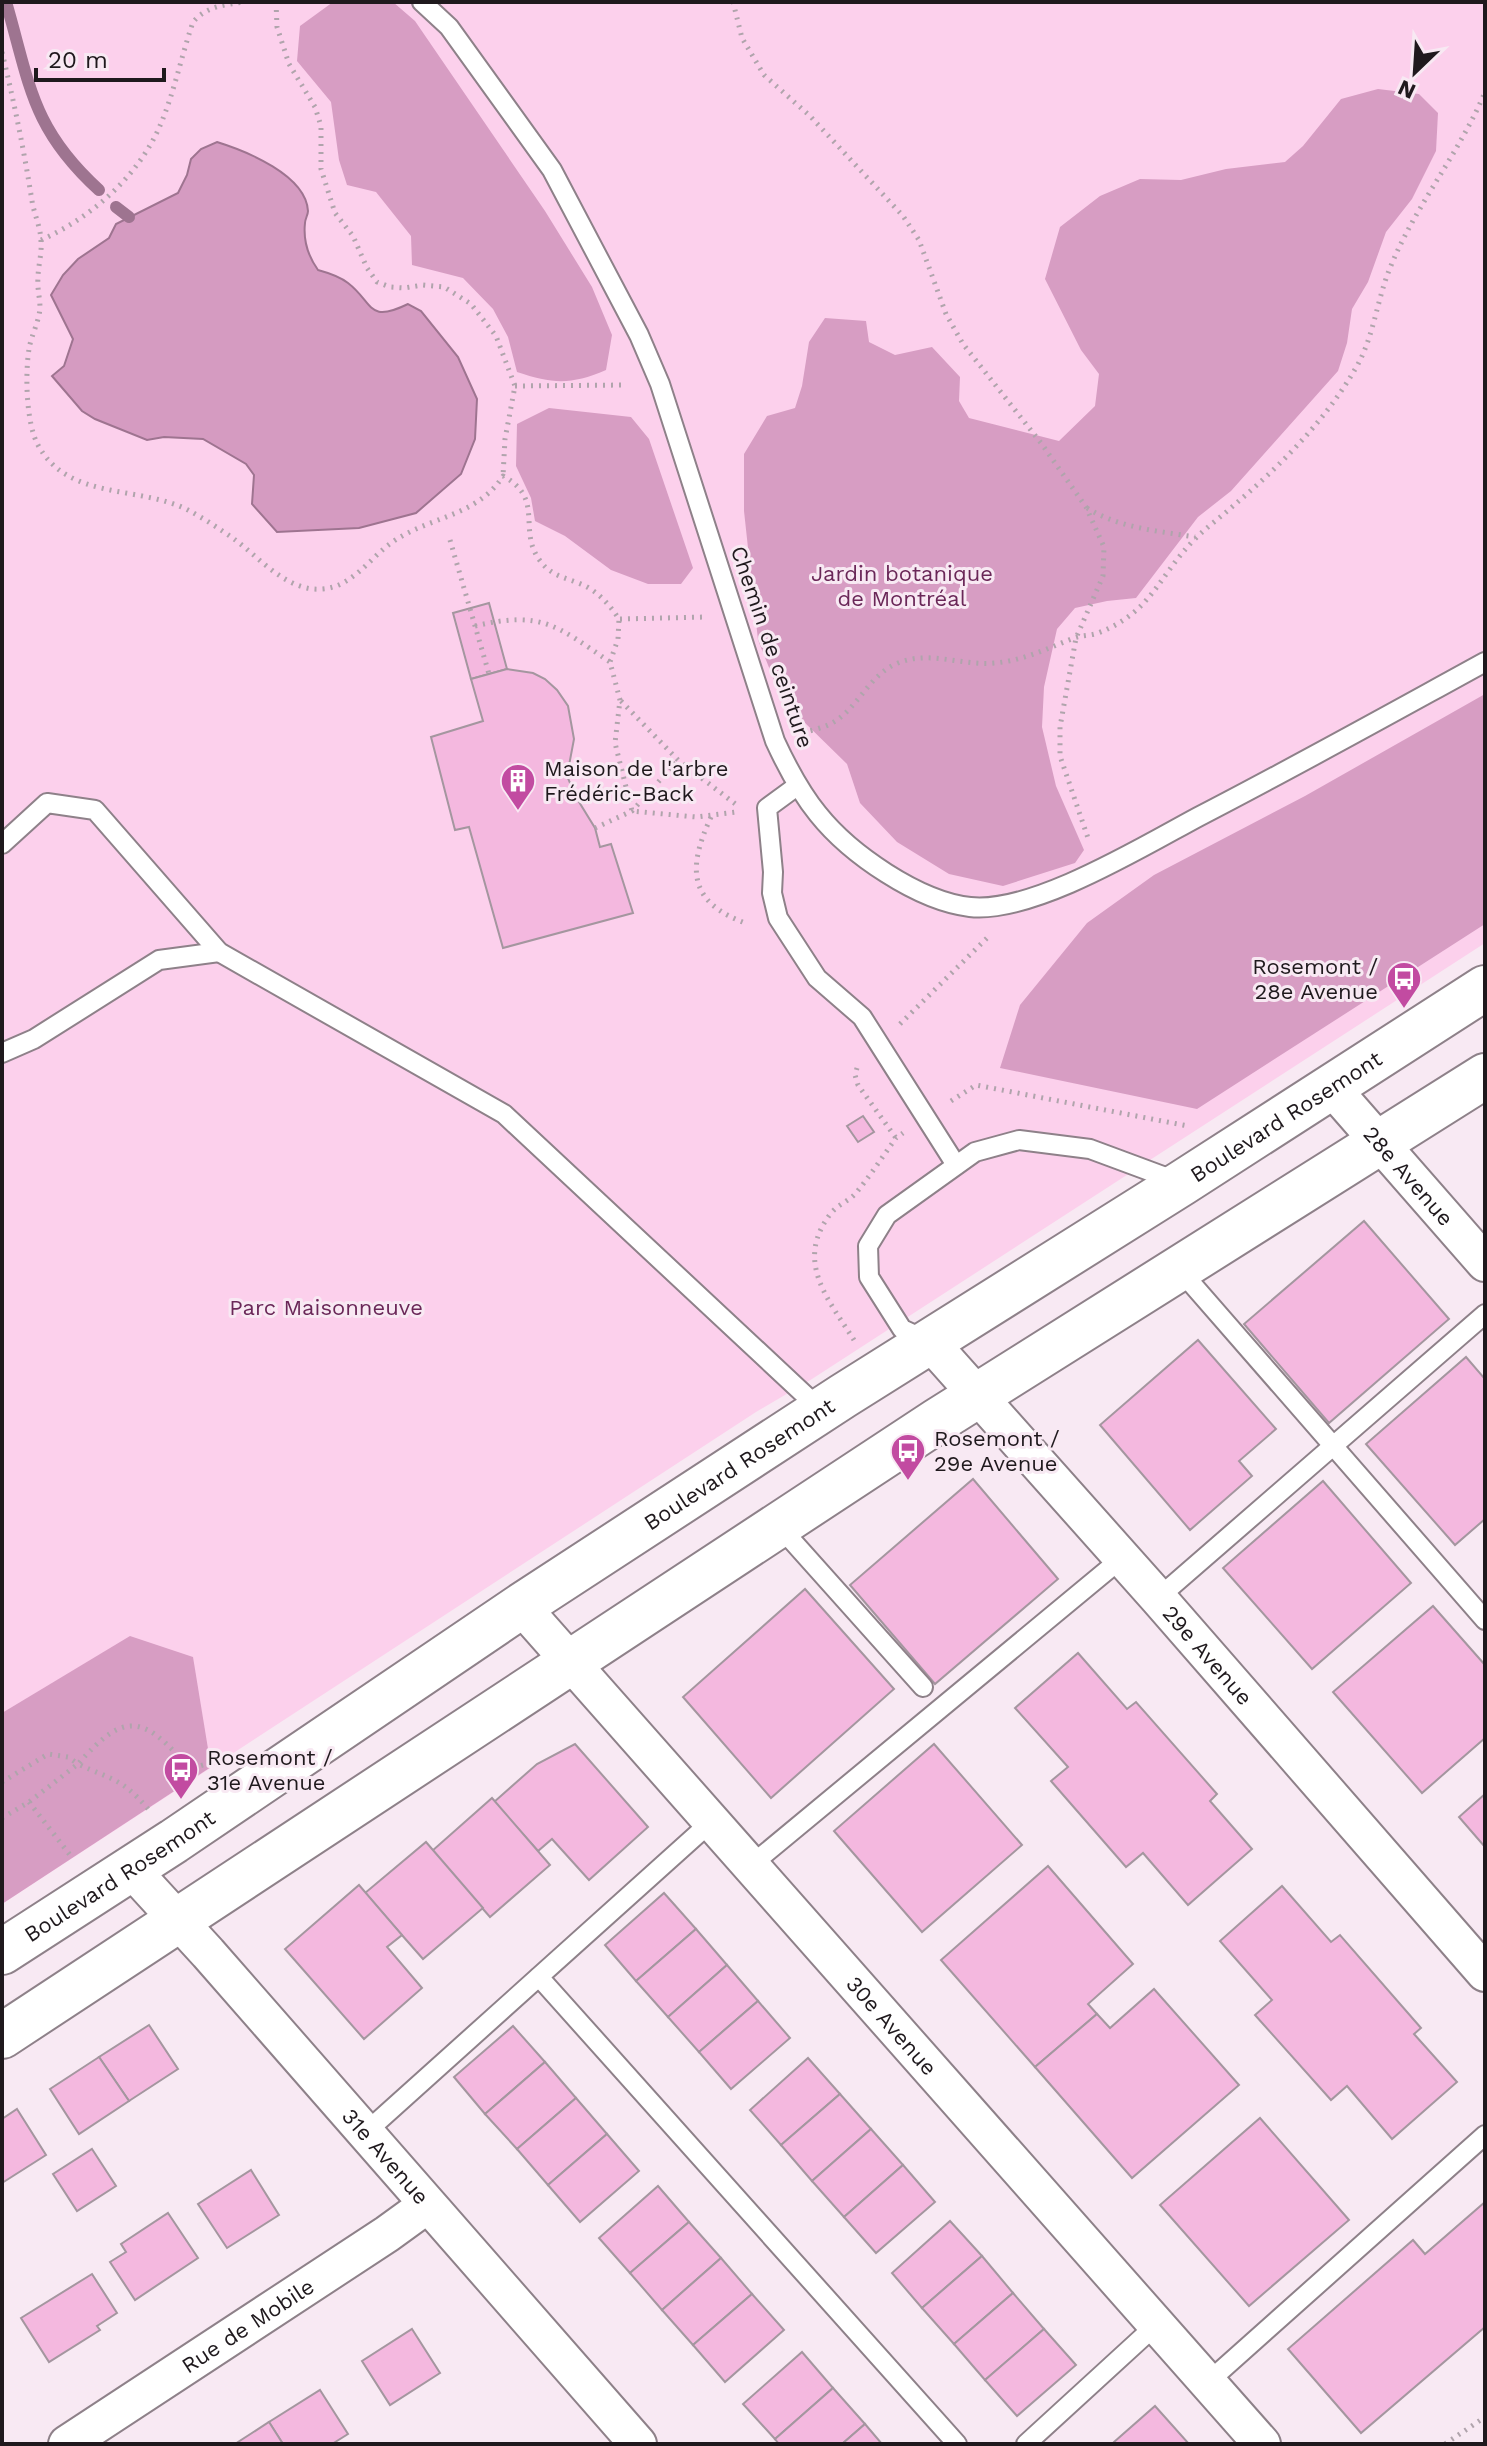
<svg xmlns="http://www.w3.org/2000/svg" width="1487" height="2446" font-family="'Work Sans',sans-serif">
<rect width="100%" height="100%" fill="#f8e9f3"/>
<!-- green -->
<path fill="#fcd0ec" d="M2,2H1485V943L812,1379L756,1412L2,1904Z"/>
<!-- forest -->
<g fill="#d79dc3">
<path d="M333,2H393L415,21L545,211L592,287L612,335L606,370C571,385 553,384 517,372L508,337L493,309L463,278L412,265L411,236L376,192L347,185L339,160L331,102L297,61L300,26Z"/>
<path d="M1378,89L1419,94L1438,113L1436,151L1412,199L1386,232L1368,282L1352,309L1347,343L1338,371L1231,491L1198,517L1136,598L1107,601L1075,608L1057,629L1044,687L1042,727L1056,786L1084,850L1075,863L1003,886L949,874L897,842L860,803L847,764L800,718L776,685L758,640L744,511V454L767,416L795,408L802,386L809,342L825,318L866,321L869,342L895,355L932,347L960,377L959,401L969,418L1059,441L1095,406L1099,374L1081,350L1045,279L1060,227L1100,196L1140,179L1181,180L1226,169L1285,162L1303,146L1341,99Z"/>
<path d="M549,408L631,417L649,439L693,568L681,584H648L611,570L565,536L535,521L531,498L516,466L517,424Z"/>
<path d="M1485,694V924L1197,1109L1000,1068L1020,1005L1087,923L1154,875L1305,796Z"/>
<path d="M130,1636L193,1657L211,1767L2,1904V1713Z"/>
</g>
<!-- water -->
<path fill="#d59bc1" stroke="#9e7490" stroke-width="2" d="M217,142C246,151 306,175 308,211C308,215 305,219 305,223C303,241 308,256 318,270C329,273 339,276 348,283C374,303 367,324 408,304L421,311L458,357L477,399L475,439L461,474L416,513L359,528L277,532L252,504L254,475L246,464L203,439L164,437L147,440L95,419L82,411L52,376L64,366L73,339L51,295L63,275L78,259L109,238L116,224L178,193L187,175L191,159L201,149Z"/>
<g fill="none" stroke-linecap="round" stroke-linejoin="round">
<!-- stream -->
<g stroke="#9e7490" stroke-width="12">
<path d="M6,2C30,84 31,128 99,190"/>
<path d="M116,207L129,217"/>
</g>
</g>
<!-- building -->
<g fill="#f4b8df" stroke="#a4969f" stroke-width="2">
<path d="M489,603L507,669L471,679L453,613Z"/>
<path d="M507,669L533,673L545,679L557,690L568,706L574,739L567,776L576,797L595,828L600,847L611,844L633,913L503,948L469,827L455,830L431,737L483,721L471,679Z"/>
<path d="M863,1116L874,1132L858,1142L847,1126Z"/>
<path d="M1364,1221L1449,1319L1329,1423L1244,1324Z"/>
<path d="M1198,1340L1276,1429L1239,1461L1252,1476L1190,1530L1100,1425Z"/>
<path d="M1466,1357L1485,1379V1519L1455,1545L1366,1444Z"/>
<path d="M973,1479L1058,1579L935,1684L850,1585Z"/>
<path d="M1323,1481L1411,1583L1312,1669L1223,1568Z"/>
<path d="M805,1589L894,1689L771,1798L683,1697Z"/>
<path d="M1433,1606L1485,1665V1738L1422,1793L1333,1692Z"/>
<path d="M1078,1653L1127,1709L1136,1702L1217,1794L1210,1801L1252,1849L1188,1905L1143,1853L1126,1867L1051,1781L1068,1767L1015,1708Z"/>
<path d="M575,1744L648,1827L589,1880L552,1839L538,1851L494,1802L537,1764Z"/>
<path d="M934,1744L1022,1845L922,1932L834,1831Z"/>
<path d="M1485,1794V1847L1459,1817Z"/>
<path d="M492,1798L550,1865L490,1917L432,1851Z"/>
<path d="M426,1842L483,1908L423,1959L365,1893Z"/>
<path d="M1048,1866L1133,1964L1088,2004L1097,2014L1035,2067L941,1960Z"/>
<path d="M359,1885L402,1935L387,1947L422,1988L364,2039L285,1949Z"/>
<path d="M1282,1886L1331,1942L1340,1935L1421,2028L1414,2034L1457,2082L1392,2139L1347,2086L1331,2100L1255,2015L1272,2000L1220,1941Z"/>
<path d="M664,1893L696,1929L636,1981L605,1945Z"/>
<path d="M696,1929L727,1965L668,2017L636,1981Z"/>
<path d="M727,1965L758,2001L699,2052L668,2017Z"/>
<path d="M1154,1989L1239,2085L1132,2178L1035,2067L1097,2014L1110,2028Z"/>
<path d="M758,2001L790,2038L731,2089L699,2052Z"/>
<path d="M149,2025L178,2069L129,2101L99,2057Z"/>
<path d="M513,2026L545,2062L485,2114L454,2077Z"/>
<path d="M99,2057L129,2101L79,2134L50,2089Z"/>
<path d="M808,2058L840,2094L781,2145L750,2110Z"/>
<path d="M545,2062L576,2098L517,2149L485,2114Z"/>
<path d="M840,2094L871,2129L812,2181L781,2145Z"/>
<path d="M576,2098L607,2134L548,2185L517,2149Z"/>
<path d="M17,2109L46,2155L2,2183V2119Z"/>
<path d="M1260,2118L1349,2220L1249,2306L1160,2205Z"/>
<path d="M871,2129L903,2165L844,2217L812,2181Z"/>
<path d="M607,2134L639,2171L580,2222L548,2185Z"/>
<path d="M92,2149L116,2186L77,2211L53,2174Z"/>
<path d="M903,2165L935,2202L876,2253L844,2217Z"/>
<path d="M251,2170L279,2215L227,2248L198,2204Z"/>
<path d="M658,2186L689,2222L630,2273L599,2238Z"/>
<path d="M1485,2202V2327L1361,2433L1288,2349L1413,2240L1425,2254Z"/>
<path d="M168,2213L198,2258L135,2300L110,2262L126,2252L121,2244Z"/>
<path d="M950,2221L982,2256L922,2308L892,2273Z"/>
<path d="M689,2222L721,2258L662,2310L630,2273Z"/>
<path d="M982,2256L1013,2293L954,2344L922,2308Z"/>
<path d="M721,2258L752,2294L693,2345L662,2310Z"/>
<path d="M92,2274L117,2313L97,2326L100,2330L49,2362L21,2318Z"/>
<path d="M1013,2293L1044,2329L985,2380L954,2344Z"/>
<path d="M752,2294L784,2330L725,2382L693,2345Z"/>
<path d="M412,2329L440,2373L390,2405L362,2361Z"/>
<path d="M1044,2329L1076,2365L1017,2416L985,2380Z"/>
<path d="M802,2352L833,2388L775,2439L743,2404Z"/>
<path d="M833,2388L865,2424L842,2444H779L775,2439Z"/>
<path d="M320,2390L348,2434L332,2444H283L269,2422Z"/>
<path d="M1155,2406L1189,2444H1115L1114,2442Z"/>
<path d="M269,2422L283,2444H235Z"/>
<path d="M865,2424L882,2444H842Z"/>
</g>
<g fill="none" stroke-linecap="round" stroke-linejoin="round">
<defs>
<g id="lane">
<path d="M422,2L449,27L552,170L639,335L660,384L775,741C787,767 800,792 818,814C850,854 918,901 970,907C1032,914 1142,847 1198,817C1295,767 1390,714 1485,662"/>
<path d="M797,786L767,808L773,872L772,893L778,918L817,978L862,1017L956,1165"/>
<path d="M2,844L47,803L95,810L219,952L504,1114L821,1410"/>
<path d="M2,1053L34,1039L159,960L219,952"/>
<path d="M1179,1269L1485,1620"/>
<path d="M928,1341L902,1329L869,1277L868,1246L887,1215L975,1152L1019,1140L1090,1149L1179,1182"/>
<path d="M779,1526L923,1687"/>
<path d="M1158,1598L1485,1314"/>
<path d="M750,1866L1122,1558"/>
<path d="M539,1977L957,2444"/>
<path d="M365,2133L711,1822"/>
<path d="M1207,2383L1485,2135"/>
<path d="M1026,2444L1156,2325"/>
</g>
<g id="street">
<path id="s1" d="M1331,1087L1485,1263"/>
<path id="s2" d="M929,1341L1158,1598L1485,1973"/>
<path id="s3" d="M521,1606L1262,2444"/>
<path id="s4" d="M131,1869L208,1953L638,2444"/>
<path id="s5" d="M67,2444L387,2234L427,2205"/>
</g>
<g id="secondary">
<path id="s6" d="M2,1952L174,1841L521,1606L843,1396L1182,1183L1485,988"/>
<path d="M2,2036L937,1421L1485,1076"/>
</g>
</defs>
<!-- lane casing -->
<use href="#lane" stroke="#8e8189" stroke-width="22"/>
<!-- street casing -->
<use href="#street" stroke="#8e8189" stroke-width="40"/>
<!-- secondary casing -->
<use href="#secondary" stroke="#8e8189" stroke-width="48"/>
<!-- path -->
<g stroke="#b0a4ac" stroke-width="5" stroke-dasharray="2 6" stroke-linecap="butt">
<path d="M276,2L277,27L289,64L315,107L321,126V169L335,213L353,236L367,268L377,282L390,287L404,288L423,285L444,287L471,304L496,336L515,386L505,439L503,476"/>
<path d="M733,2L742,38L764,75L810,116L903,216L919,240L946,314L963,344L1041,443L1086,507L1104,547L1103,576L1076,638L1060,727V756L1089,841"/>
<path d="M2,52C14,102 24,150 32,201C34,214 41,228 41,242C42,254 38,266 38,278C37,288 40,298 40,308C39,322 31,336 29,349C25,374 26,423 38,445C68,501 139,485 188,510C203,518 220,529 234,539C259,557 287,592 322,589C352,587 369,559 391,543C429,516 477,517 503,476C546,499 516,531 541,562C554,579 572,578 589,588C602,596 611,607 619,619L618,639L610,662L620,700L615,743L632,811L696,817L736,812"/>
<path d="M41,240C91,218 137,177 159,128C174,94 181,57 193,22C207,6 224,5 244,2"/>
<path d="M515,386L626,385"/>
<path d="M1087,508C1119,528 1158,531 1195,537"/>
<path d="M450,540L489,674"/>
<path d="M620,619L706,617"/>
<path d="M475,626C542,610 557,626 610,662"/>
<path d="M621,701L678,760L738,806"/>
<path d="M803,733C812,730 823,728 832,723C859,708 868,675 898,663C930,650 961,666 994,663C1023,661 1048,648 1074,638C1082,635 1090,636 1098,633C1153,612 1159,574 1196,538C1208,526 1221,517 1233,506C1278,468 1324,422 1354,371C1374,339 1376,302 1390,268C1415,206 1459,154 1485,92"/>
<path d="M711,817C687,869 688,903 748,924"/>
<path d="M595,828L632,811L678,760"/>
<path d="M900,1024L987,938"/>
<path d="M857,1068L855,1075L858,1085L896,1138"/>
<path d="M951,1101L976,1085L1188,1126"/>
<path d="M854,1340C828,1299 793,1260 832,1212C839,1204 849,1201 856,1193C870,1176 883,1156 896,1138L903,1133"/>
<path d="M2,1782L48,1754L68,1757L78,1764C126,1709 144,1716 190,1769L206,1764"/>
<path d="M29,1802L70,1855"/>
<path d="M2,1818L29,1802L78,1764C112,1780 122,1778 148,1809"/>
<path d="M1445,2444L1485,2417"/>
</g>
<!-- lane -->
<use href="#lane" stroke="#fff" stroke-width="18"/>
<!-- street -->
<use href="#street" stroke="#fff" stroke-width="36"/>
<!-- secondary -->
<use href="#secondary" stroke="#fff" stroke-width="44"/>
</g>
<!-- icons -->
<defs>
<symbol id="building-pin" viewBox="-11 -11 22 30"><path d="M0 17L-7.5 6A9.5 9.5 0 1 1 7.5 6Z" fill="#c24ba1" stroke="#f8e9f3"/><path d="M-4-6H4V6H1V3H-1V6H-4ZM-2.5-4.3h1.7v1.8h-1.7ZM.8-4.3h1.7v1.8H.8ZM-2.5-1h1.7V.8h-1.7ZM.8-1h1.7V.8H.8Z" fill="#fff"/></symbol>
<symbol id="bus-pin" viewBox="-11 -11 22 30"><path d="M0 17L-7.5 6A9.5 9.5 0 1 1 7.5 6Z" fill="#c24ba1" stroke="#f8e9f3"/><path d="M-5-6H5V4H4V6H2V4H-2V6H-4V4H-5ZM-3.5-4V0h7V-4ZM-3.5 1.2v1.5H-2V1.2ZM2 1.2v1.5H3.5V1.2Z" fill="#fff"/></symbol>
</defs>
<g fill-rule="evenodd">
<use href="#building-pin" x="498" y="761" width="40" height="54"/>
<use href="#bus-pin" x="1384" y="959" width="40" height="54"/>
<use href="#bus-pin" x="888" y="1431" width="40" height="54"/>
<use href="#bus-pin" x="161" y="1750" width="40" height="54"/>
</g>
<g text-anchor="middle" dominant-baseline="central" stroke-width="6" stroke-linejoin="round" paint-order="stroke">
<!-- park labels -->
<g font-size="22" fill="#6a2758" stroke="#f8e9f3">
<text x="902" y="573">Jardin botanique<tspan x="902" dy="25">de Montréal</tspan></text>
<text x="326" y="1307">Parc Maisonneuve</text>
</g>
<!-- street labels -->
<g font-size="22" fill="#1f191d" stroke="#f8e9f3">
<text transform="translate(772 647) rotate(71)">Chemin de ceinture</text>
<text stroke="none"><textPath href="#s6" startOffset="1532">Boulevard Rosemont</textPath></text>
<text stroke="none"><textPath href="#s1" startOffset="118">28e Avenue</textPath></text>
<text stroke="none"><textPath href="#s6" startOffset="884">Boulevard Rosemont</textPath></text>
<text stroke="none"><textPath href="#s2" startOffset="420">29e Avenue</textPath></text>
<text stroke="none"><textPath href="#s6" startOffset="140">Boulevard Rosemont</textPath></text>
<text stroke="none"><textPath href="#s3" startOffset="560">30e Avenue</textPath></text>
<text stroke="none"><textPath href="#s4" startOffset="384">31e Avenue</textPath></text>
<text stroke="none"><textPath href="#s5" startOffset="216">Rue de Mobile</textPath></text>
</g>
<!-- poi labels -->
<g font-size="22" fill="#1f191d" stroke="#f8e9f3" text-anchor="start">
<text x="544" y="768">Maison de l'arbre<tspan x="544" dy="25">Frédéric-Back</tspan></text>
<text x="1378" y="966" text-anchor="end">Rosemont /<tspan x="1378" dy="25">28e Avenue</tspan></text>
<text x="934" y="1438">Rosemont /<tspan x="934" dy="25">29e Avenue</tspan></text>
<text x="207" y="1757">Rosemont /<tspan x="207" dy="25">31e Avenue</tspan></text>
</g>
</g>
<!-- border -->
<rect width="1487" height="2446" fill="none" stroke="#1f191d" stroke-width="8"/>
<!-- north arrow -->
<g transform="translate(1415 72) rotate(205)" stroke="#f8e9f3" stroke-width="6" paint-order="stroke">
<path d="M0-6L14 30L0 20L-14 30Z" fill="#1f191d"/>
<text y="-12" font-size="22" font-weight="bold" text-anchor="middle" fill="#1f191d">N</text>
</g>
<!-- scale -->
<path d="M36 68v12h128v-12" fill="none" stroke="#1f191d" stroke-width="4"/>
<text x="48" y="68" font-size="24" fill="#1f191d" stroke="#f8e9f3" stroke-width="6" paint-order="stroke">20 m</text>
</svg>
